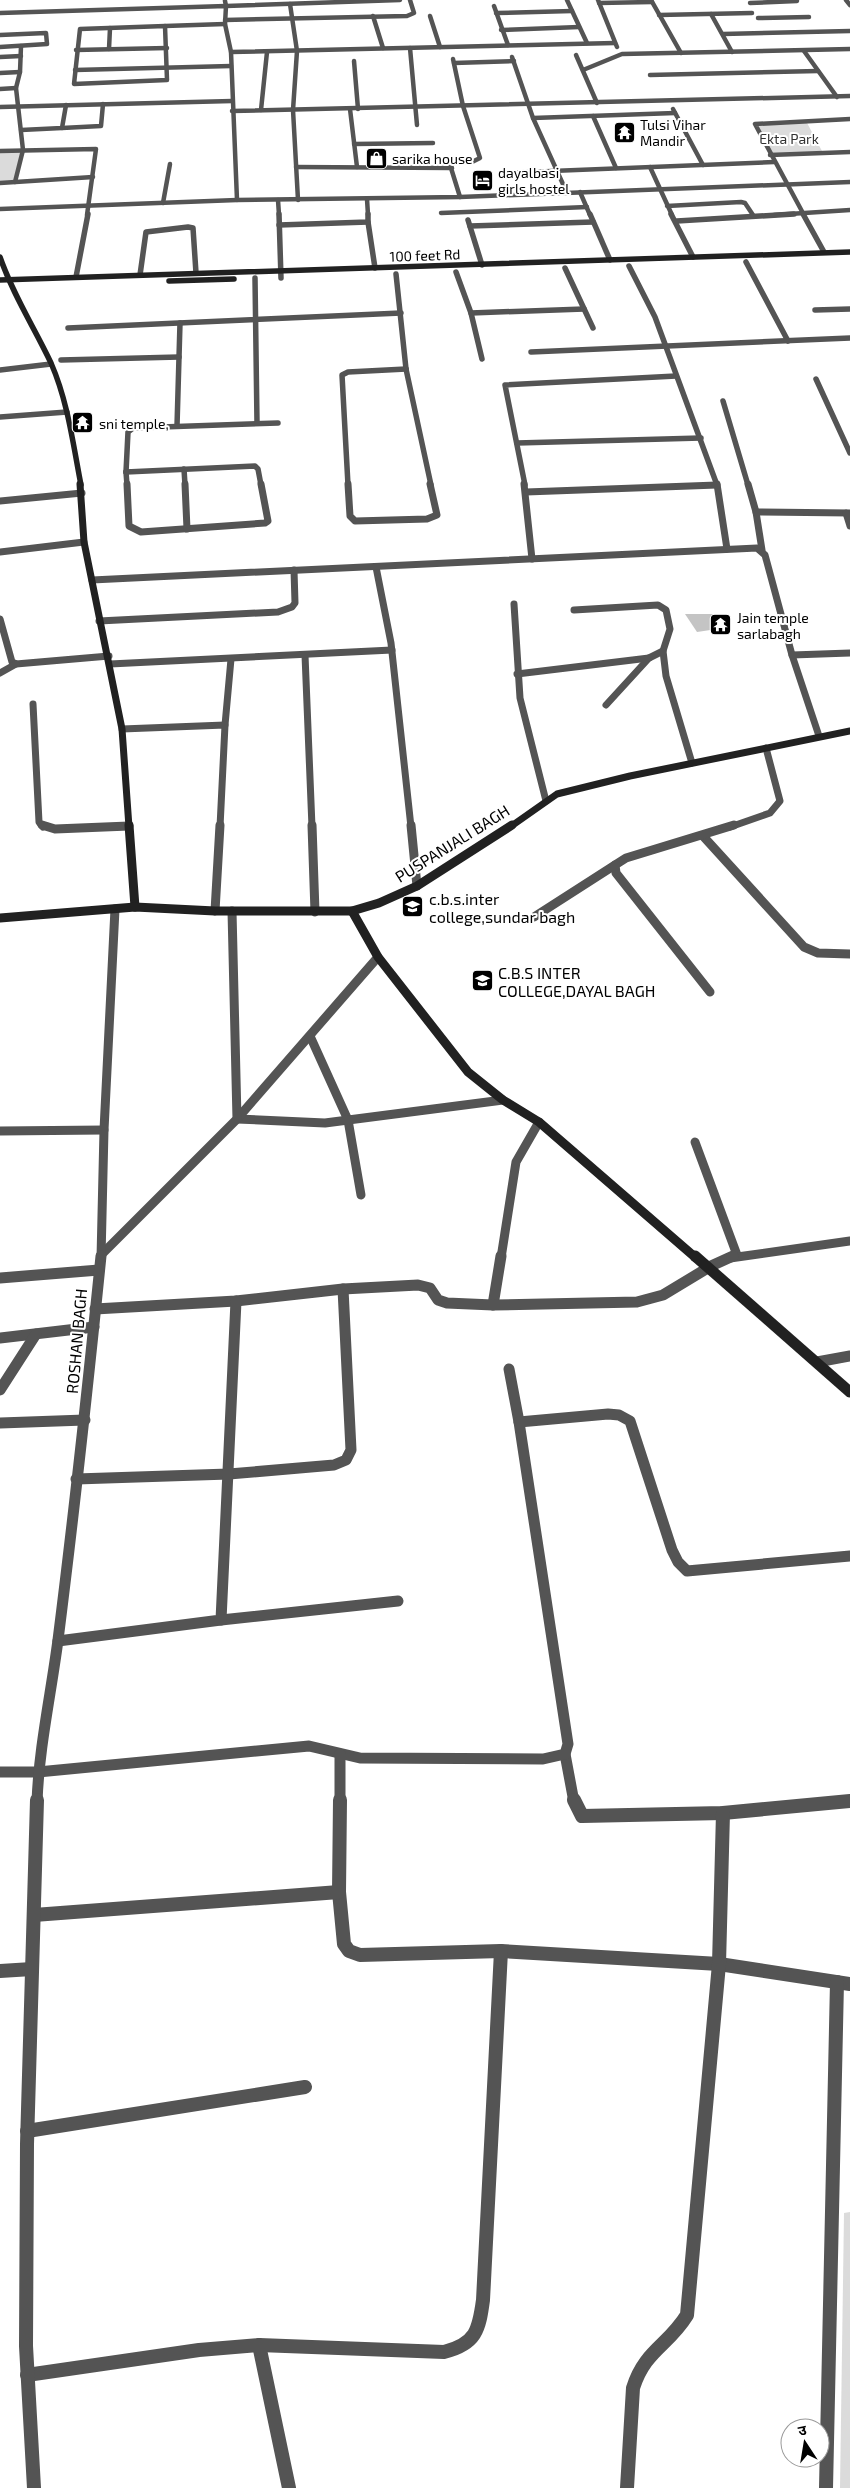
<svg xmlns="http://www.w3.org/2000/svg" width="850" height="2488" font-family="'Exo 2','Noto Sans Devanagari',sans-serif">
<rect width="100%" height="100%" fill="#fff"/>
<!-- green -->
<g fill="#dbdbdb">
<path d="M806,121L823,153L770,155L755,123Z"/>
<path d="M23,150L15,182L0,183V151Z"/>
<path d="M850,2212V2488H840L844,2213Z"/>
</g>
<!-- building -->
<path fill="#c4c4c4" d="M685,614H713L724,628L697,632Z"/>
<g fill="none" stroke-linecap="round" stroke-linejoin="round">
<!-- street-far5 -->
<g stroke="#545454" stroke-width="4.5">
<path d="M567,0L587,43"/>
<path d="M598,0L617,47"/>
<path d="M651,0L681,53"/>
<path d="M846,0L850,5"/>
<path d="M225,1L226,6L400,0"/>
<path d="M599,3L652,2"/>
<path d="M750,3L797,1"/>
<path d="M290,4L297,51L293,110L298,200"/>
<path d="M494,6L508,45"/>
<path d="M0,13L226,6L225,24L231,52L237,200"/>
<path d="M496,13L572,11"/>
<path d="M711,14L732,52"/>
<path d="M659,15L752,13"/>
<path d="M373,16L383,48"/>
<path d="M430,16L440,47"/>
<path d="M758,18L809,17"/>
<path d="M225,20L407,16L414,13L410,0"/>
<path d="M165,26L167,80L74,84L80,29Z"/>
<path d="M165,26L225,24"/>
<path d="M501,30L579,27"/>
<path d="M723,34L850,31"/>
<path d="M0,35L46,33L47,44L0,47"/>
<path d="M410,48L417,125"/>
<path d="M109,49L110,28"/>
<path d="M76,50L167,48"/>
<path d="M804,51L837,97"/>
<path d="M231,52L615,43"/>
<path d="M576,55L597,103"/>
<path d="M0,57L21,56"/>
<path d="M512,57L533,118L567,193"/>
<path d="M354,61L358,109"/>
<path d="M454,63L514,61"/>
<path d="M75,70L231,66"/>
<path d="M583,70L622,54L850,49"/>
<path d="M0,73L20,72"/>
<path d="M650,75L818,71"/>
<path d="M0,89L16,88"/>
<path d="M0,107L232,101"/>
<path d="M350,109L357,167"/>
<path d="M673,109L703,165"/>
<path d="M261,110L267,52"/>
<path d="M232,111L850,96"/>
<path d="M593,116L616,168"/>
<path d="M533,118L675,113"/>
<path d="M62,128L101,126L103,104"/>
<path d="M21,130L62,128L66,105"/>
<path d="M354,144L433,143"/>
<path d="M0,151L96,149L87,215"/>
<path d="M770,155L850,152"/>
<path d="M296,167L451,168L460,197"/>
<path d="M650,167L672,215"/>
<path d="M452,168L450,164L452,163L472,162L480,158L463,106L453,59"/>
<path d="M501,173L774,162"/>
<path d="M15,182L23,150L16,88L20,72L21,46"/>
<path d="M0,183L93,177"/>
<path d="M580,192L590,215"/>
<path d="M367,199L368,215"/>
<path d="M278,200L279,215"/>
<path d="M163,203L170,164"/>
<path d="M667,206L741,202L745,203L753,215"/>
<path d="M0,209L237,200L460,197L850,182"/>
<path d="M441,213L587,207"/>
<path d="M774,215L850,210"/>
<path d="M804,215L755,124L850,119"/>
</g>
<!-- street-far4 -->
<g stroke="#545454" stroke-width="5.5">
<path d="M279,214L281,278"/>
<path d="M590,214L610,260"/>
<path d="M671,214L693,257"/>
<path d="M803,214L824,252"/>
<path d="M468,220L482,265"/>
<path d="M677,221L794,214"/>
<path d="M368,222L375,268"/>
<path d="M279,225L368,222V214"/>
<path d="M470,226L593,222"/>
<path d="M746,262L788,341"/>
<path d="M629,266L655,317L717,485"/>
<path d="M565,268L593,328"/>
<path d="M456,272L471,313L482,359"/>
<path d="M396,274L406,369"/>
<path d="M140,275L146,232L188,227L193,228L196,273"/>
<path d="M76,277L88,214"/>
<path d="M255,278L257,423"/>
<path d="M815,310L850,309"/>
<path d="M471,313L584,309"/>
<path d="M68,328L401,313"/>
<path d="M531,352L850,338"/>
<path d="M61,360L179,357"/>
<path d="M406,369L431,485"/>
<path d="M0,370L51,364"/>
<path d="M816,379L850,453"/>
<path d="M723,401L748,485"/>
<path d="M0,417L67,412"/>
<path d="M177,426L180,323"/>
<path d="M517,443L701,438"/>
<path d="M184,469L185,485"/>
<path d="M126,472L127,485"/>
<path d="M126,472L128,432L133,428L278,423"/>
<path d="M126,472L255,466L258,469L261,485"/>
<path d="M348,485L342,375L348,372L406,369"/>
<path d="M525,485L505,385L676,376"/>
<path d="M711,485H717"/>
</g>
<!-- street-far3 -->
<g stroke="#545454" stroke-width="7">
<path d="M127,484L129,526L141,532L265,523L268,521L261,484"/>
<path d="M185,484L187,529"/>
<path d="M348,484L350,516L355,521L427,519L437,515L430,484"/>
<path d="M524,484L532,559"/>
<path d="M717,484L727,549"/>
<path d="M748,484L756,512L762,550"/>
<path d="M526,492L717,485"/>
<path d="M0,501L82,493"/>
<path d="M756,512L850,513"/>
<path d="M846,513L850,526"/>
<path d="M0,552L84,542"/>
<path d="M376,567L391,643L411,827"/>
<path d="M92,580L757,548L765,555L792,655L819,736"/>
<path d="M514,604L520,698L546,801"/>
<path d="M574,610L658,605L666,610L670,629L663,651L649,658L606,705"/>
<path d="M0,619L12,662L16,664L109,656"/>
<path d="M99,621L278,612L292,607L295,603L294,570"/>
<path d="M663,651L666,676L692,763"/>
<path d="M305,655L312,827"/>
<path d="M792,655L850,653"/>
<path d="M110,664L392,650"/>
<path d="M0,673L16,664"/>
<path d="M517,674L649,658"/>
<path d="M33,704L39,822L43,827"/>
<path d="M225,725L231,659"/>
<path d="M122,729L225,725L220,827"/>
<path d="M114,827L129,826"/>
<path d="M730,827L770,813L780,801L766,748"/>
</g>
<!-- street-far2 -->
<g stroke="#545454" stroke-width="9">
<path d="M42,825L55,829L129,826"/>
<path d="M312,825L315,912"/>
<path d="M411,825L417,886"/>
<path d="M703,836L804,947L818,953L850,954"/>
<path d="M215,911L220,825"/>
<path d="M534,917L615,865"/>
<path d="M710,992L616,873L615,865L626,858L734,825"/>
<path d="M310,1036L348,1120L361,1195"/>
<path d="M237,1119L325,1123L503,1100"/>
<path d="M237,1119L378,957"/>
<path d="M0,1131L104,1130"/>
<path d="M695,1142L737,1255"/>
<path d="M101,1255L237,1119L232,911"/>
<path d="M101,1258L104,1130L115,909"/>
<path d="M501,1258L516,1162L539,1122"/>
<path d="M730,1258L850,1241"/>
</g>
<!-- street-far1 -->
<g stroke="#545454" stroke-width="11">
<path d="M0,1278L99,1270"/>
<path d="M493,1305L501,1256"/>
<path d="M95,1309L236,1301L343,1289L418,1285L430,1288L438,1300L447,1303L493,1305L637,1302L663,1295L711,1266L733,1256"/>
<path d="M0,1338L94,1327"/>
<path d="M817,1362L850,1356"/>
<path d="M509,1369L519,1422"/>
<path d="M0,1390L36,1334"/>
<path d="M0,1423L85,1420"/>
<path d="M76,1479L229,1474L334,1465L346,1460L351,1450L343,1289"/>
<path d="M221,1620L398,1601"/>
<path d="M58,1641L221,1620L236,1301"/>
<path d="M565,1754L574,1802"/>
<path d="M0,1772H38L309,1746L360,1758L543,1759L565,1754L568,1744L519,1422L608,1414L619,1415L630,1421L672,1550L678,1562L687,1571L850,1556"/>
<path d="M37,1802C39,1747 51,1694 58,1640C74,1513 88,1385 101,1256"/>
<path d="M340,1802V1754"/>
<path d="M843,1802L850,1801"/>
</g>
<!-- street -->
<g stroke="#545454" stroke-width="14">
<path d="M574,1800L582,1816L723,1813L850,1801"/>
<path d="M339,1892L344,1944L349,1951L360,1955L501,1951L719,1964L850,1984"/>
<path d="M34,1915L339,1892L340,1800"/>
<path d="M0,1971L32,1969"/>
<path d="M27,2131L305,2087"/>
<path d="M259,2345L289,2488"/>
<path d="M27,2375L199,2350L259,2345L444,2352C476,2344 479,2330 483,2300L501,1951"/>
<path d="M34,2488L26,2346L27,2144L37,1800"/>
<path d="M627,2488L633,2388C645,2350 668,2346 687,2315L719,1964L723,1813"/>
<path d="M826,2488L837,1982"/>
</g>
<!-- secondary-far3 -->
<g stroke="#212121" stroke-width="5.5">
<path d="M0,257C13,295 34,327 51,363C68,402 73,444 81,485"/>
<path d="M0,280L850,252"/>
<path d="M169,281L234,279"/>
</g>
<!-- secondary-far2 -->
<g stroke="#212121" stroke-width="7">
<path d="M80,484L84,542L122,729L129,827"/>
<path d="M510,827L557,794L630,776L850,731"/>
</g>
<!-- secondary-far1 -->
<g stroke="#212121" stroke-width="9">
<path d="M129,825L135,907"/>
<path d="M352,911L378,957L468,1072L503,1100L539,1122L696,1258"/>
<path d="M0,918L135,907L215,911H352L379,903L417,886L512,825"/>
</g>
<!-- secondary -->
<path stroke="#212121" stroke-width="11" d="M695,1256L850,1392"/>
</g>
<!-- icons -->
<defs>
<symbol id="temple-square" viewBox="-11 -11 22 22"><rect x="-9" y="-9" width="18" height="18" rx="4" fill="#000" stroke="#fff"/><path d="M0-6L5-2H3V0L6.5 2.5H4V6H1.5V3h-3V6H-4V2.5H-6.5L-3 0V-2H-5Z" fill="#fff"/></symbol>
<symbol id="shop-square" viewBox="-11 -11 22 22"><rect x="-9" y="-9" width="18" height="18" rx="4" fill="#000" stroke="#fff"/><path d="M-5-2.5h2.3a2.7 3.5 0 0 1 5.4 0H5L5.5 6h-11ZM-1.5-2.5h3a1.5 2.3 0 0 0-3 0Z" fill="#fff"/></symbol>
<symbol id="hotel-square" viewBox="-11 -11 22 22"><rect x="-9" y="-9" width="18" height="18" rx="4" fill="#000" stroke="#fff"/><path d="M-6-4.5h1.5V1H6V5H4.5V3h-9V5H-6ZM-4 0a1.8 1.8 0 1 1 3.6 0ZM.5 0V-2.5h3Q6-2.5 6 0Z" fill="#fff"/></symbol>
<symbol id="university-square" viewBox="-11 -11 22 22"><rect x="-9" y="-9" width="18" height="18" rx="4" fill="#000" stroke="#fff"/><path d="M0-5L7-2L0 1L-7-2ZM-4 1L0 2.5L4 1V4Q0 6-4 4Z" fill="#fff"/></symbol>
</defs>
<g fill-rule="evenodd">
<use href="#temple-square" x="612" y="120" width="25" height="25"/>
<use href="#shop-square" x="364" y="146" width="25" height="25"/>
<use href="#hotel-square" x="470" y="168" width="25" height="25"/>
<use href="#temple-square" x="70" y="410" width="25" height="25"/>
<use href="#temple-square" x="708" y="612" width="25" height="25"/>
<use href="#university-square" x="400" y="894" width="25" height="25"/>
<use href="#university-square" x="470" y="968" width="25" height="25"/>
</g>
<g text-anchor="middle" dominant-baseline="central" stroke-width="4" stroke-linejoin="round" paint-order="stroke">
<!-- far-poi labels -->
<g font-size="14" fill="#000" stroke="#fff" text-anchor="start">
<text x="640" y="124">Tulsi Vihar<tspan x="640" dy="16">Mandir</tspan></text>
<text x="392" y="158">sarika house</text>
<text x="498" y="172">dayalbasi<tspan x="498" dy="16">girls hostel</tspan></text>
<text x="99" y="423">sni temple,</text>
<text x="737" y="617">Jain temple<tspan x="737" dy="16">sarlabagh</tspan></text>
</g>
<!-- far-park labels -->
<g font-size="14" fill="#323232" stroke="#fff">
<text x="789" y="138">Ekta Park</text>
</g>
<!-- far-street labels -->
<g font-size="14" fill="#000" stroke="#fff">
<text transform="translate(425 255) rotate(-2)">100 feet Rd</text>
</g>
<!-- street labels -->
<g font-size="16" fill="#000" stroke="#fff">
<text transform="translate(452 843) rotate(-32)">PUSPANJALI BAGH</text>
<text transform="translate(76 1341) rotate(-85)">ROSHAN BAGH</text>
</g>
<!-- poi labels -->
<g font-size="16" fill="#000" stroke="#fff" text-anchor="start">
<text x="429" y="898">c.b.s.inter<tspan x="429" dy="18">college,sundar bagh</tspan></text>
<text x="498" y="972">C.B.S INTER<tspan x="498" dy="18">COLLEGE,DAYAL BAGH</tspan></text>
</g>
</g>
<!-- north arrow -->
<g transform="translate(805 2443) rotate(348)"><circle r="24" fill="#ffffff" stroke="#999999"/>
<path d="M0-4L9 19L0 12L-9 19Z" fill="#000000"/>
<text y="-8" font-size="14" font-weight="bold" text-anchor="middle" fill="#000000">उ</text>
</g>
</svg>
